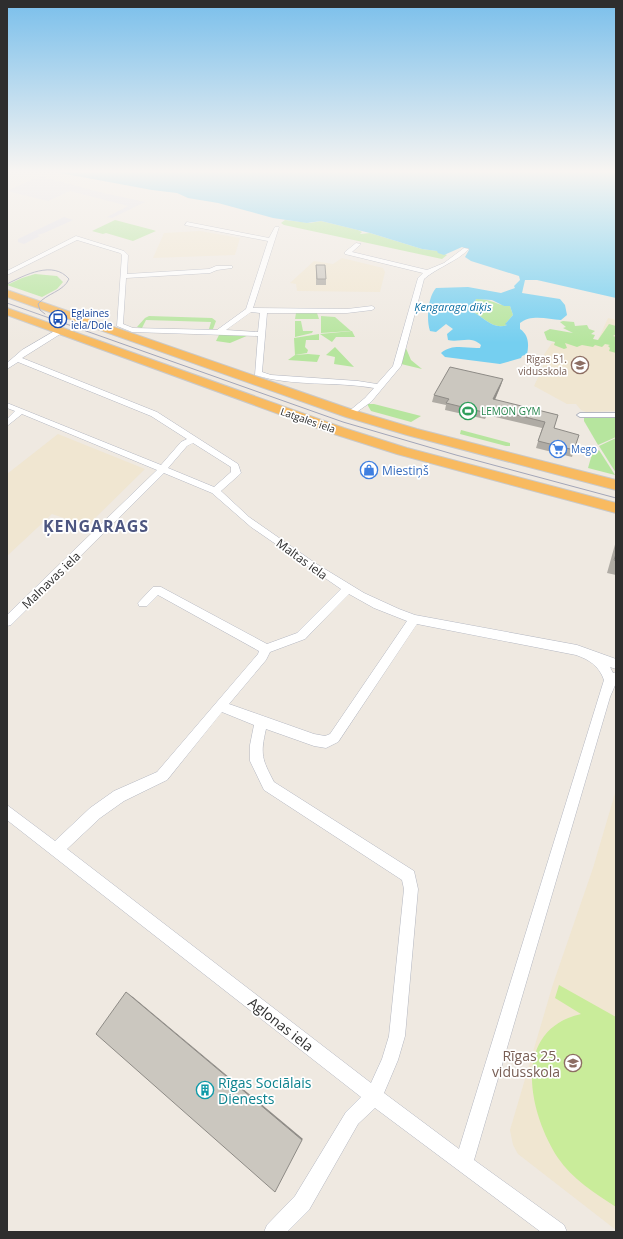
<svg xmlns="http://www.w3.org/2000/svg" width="623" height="1239" font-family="'Open Sans',sans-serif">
<rect width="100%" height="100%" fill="#efe9e1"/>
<!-- industrial -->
<g fill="#e3e1e8">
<path d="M40,176L99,192L145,202L112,218L107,217L128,206L70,191L48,201L7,191Z"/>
<path d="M64,217L73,220L44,233L37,235L40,236L24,244L18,242V239Z"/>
</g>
<!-- education -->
<g fill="#f0e6d1">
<path d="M200,231L240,238L235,255L153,258L164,233Z"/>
<path d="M342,258L383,268L385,272L380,292L297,291L296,284L290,283L314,261L333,264Z"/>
<path d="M608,318L616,320V411L586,412L581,410L576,404H567L534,386L543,367V356L552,343L598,340Z"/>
<path d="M58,434L145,469L87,526L52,514L7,556V474Z"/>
<path d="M616,790V1230L518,1154L513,1145L510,1130L553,984L593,868Z"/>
</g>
<!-- green -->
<g fill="#b6e59e">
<path d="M115,220L153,230L156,231L133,241L106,233L103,234L92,231Z"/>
<path d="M285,220L310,223L321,221L358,230L362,232L360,234L370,233L422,249L438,251L447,255L442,259L284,225L281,223Z"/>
<path d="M35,274L57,276L63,282L57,289L42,297L7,285L22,278Z"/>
<path d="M476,299C489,298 502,307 510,306L513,315L506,323L507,325C493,330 485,318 473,312L472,307Z"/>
<path d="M296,313H317L319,319H295Z"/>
<path d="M149,316L212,318L216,321L213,329H209L211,322L146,320L142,328L137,327L145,318Z"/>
<path d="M321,316L335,317L351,331L321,333Z"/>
<path d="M295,321H301L303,331H313L312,333L295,337Z"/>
<path d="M563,321L574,322L575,326L587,325L589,329L595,331L591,334L595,335L593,339L598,340L609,324L616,326V334L613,336L616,337V353L609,351L610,348L608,346L610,345L605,344L602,347L595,345L593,347L582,345L577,347L565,343L567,348L564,349L554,345L555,342L547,340L544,332L550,329L573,333L563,328L566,327L560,322Z"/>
<path d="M352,331L355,337H336L332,342L320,334Z"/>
<path d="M220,333L249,335L230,343L216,341Z"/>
<path d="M319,334V340H306L305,347L308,350L307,353L295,355L294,338Z"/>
<path d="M405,346L411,360L422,369L401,364Z"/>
<path d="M335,347L354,367L334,364L335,357L326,355Z"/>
<path d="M308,354L320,355L317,362L288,360L295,355Z"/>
<path d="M367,404H374L421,416L411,422L371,411Z"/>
<path d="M584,417H616V437L598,445L584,421Z"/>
<path d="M461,430L510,443V446H506L460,434Z"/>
<path d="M616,438V473L599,446Z"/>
<path d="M599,450L615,475L588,468L592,454Z"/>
</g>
<!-- pitch -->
<path fill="#c9ec9a" d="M559,985L616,1017V1207C595,1193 572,1179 558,1158C528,1112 511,1030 581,1014L555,998Z"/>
<!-- water -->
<path fill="#75cff0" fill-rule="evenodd" d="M44,170H616V298L537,280H525L522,293L560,299L565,305L567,315L561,320C548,319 531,314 520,323V329C529,335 529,345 527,354L522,356L521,358L500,364L445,357L441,353C453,343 467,349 480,348L481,345C471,335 459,343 448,340L447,334L453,329L446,324L436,332L430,331C426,319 428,297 436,288L468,287L501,293L515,288L514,286L520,280L519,276L471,261L465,257L469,250L462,247L444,255L438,253L437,251L422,249L370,233L321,221L307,223L273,218L218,203L188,198L177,193L152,190ZM476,299L492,300L504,306H510L513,315L505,324L507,325C493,330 485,318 473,312V307Z"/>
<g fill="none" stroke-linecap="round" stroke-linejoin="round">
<defs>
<path id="pedestrian" d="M616,413V417H580L577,415L580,413Z"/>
<g id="minor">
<path d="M187,222L269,238L275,227H279L253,308L347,309L372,306L375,308L372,310L347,313H267L262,372L271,375L358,381L377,384L393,366L418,278L423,273L345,254V252L356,243L361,244L352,252L427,270L444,263L464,248L469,249C456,262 438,267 424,279L401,366L371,402L351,416L347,414L348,412L365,398L374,388C335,381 293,387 255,375L258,336L132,332L117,326L122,255L120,253L77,240L7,275V271L76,236L124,251L128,255L127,274L209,269L216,266H232V268L217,270L210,273L126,278L123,324L133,328L217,330L246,309L268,241L185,225ZM251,312L260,313L258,332L226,330Z"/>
<path d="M58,329L65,331L22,358L157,412L238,464L241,473L239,475L221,491L249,517L315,563L364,593L399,609L415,615L577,645L616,659V669L610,667L613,673L616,672V683L610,697L474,1160L564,1225L567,1232H541L375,1108L358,1124L309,1210L287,1232H264L267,1225L295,1196L346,1112L361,1097L7,820V805L55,841L90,808L114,791L157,772L258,654L259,651L158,595L147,606H139L138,603L153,587H161L267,644L297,633L341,589L251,527L212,493L164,473L11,625L7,626V615L157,470L22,414L7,426V419L15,411L7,408V403L161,465L181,442L187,439L151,416L18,362L7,369V363L22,350ZM193,443L231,467V472L214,487L168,468L187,446ZM349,594L374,608L407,621L330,734L325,736L314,734L229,704L266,660L270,652L305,639ZM417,624L576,655C590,660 599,666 604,680L459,1149L384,1093L398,1060L405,1036L418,889L414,871L274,782C262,759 260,755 266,729L314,746L326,748L338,742ZM222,712L254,725L250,745V761L264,790L402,880L404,889L389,1036L382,1059L371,1083L67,849L100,818L124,801L167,780Z"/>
</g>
<g id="trunk">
<path d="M7,290L356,411L417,429L616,480V490L407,435L346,417L7,297Z"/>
<path d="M7,308L344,428L407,448L616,503V513L397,454L334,434L7,315Z"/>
</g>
</defs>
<!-- pedestrian casing -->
<use href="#pedestrian" stroke="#b4b7c1" stroke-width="2"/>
<!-- minor casing -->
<use href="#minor" stroke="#b4b7c1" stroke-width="1"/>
<!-- trunk casing -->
<use href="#trunk" stroke="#c9c9c9" stroke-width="2"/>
<!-- pedestrian -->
<use href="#pedestrian" fill="#fff" fill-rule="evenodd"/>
<!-- minor -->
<use href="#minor" fill="#fff" fill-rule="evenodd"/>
<!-- trunk -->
<use href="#trunk" fill="#f8ba60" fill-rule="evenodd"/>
<!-- tram -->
<g stroke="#a3a6b8" stroke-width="1">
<path d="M7,284C25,275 53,260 69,279C63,292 47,293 38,304L40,310L45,314"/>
<path d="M7,303L343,422L456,455L616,498"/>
</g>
</g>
<!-- wall -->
<g fill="#afaba4">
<path d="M316,265L326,279V285H316Z"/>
<path d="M503,379L501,385L495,400L558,415L554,428L574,450L572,457L536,448L542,428L487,415L485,419L445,410L446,405L432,402L434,395Z"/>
<path d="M616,541V575L607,573Z"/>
</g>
<!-- shaded-wall -->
<g fill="#8e8b86">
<path d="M503,379L501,385L492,406L493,399Z"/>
<path d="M126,992L133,997L303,1139L302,1140Z"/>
</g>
<!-- building -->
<g fill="#cbc7bf" stroke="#8e8b86">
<path d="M316,265H325L326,279H317Z"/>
<path d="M450,367L503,379L493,399L558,415L554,428L579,435L574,450L538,441L545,422L489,408L487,413L446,403L449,399L434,395Z"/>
<path d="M616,554V561L614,560Z"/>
<path d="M126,992L302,1140L275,1192L96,1034Z"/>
</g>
<!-- sky -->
<linearGradient id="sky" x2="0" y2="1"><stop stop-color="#7abfeb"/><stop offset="0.5" stop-color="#f8f5f2"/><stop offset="1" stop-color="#f8f5f2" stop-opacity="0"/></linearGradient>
<rect width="623" height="343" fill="url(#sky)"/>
<!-- icons -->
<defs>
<symbol id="bus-ring" viewBox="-11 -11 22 22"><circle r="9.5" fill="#fff" stroke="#1a4fb4" stroke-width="1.5"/><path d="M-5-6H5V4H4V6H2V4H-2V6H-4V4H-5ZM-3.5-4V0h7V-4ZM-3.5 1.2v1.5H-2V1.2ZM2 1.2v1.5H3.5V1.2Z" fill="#1a4fb4"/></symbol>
<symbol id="school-ring" viewBox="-11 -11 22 22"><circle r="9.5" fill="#fff" stroke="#8d6e63" stroke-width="1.5"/><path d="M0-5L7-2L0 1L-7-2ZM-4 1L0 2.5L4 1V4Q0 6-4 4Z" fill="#8d6e63"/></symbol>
<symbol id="stadium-ring" viewBox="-11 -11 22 22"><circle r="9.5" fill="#fff" stroke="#2e9e5b" stroke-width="1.5"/><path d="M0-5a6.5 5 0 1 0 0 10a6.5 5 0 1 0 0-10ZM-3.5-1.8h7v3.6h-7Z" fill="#2e9e5b"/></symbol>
<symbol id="supermarket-ring" viewBox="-11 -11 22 22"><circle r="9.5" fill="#fff" stroke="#3f7fe0" stroke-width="1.5"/><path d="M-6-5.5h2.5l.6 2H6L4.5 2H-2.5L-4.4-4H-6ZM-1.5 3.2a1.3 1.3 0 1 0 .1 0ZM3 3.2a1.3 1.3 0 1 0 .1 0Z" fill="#3f7fe0"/></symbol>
<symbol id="shop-ring" viewBox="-11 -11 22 22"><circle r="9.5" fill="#fff" stroke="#3f7fe0" stroke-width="1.5"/><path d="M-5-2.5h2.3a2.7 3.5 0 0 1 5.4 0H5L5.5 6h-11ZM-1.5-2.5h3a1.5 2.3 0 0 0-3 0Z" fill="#3f7fe0"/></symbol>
<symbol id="building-ring" viewBox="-11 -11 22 22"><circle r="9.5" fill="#fff" stroke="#0f9aa8" stroke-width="1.5"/><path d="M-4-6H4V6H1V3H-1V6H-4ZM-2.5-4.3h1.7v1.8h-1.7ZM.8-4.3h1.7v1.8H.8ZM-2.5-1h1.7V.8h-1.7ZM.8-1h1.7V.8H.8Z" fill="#0f9aa8"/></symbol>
</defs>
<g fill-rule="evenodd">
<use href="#bus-ring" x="48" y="309" width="20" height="20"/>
<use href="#school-ring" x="570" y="355" width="20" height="20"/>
<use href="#stadium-ring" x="458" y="401" width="20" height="20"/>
<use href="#supermarket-ring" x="548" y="439" width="20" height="20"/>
<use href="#shop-ring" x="359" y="460" width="20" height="20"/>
<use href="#school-ring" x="563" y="1053" width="20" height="20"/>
<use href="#building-ring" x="195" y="1080" width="20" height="20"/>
</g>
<g text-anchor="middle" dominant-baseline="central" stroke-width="3.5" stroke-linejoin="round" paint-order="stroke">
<!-- far-transit labels -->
<g font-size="10" fill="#164399" stroke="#fff" text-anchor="start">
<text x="71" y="313">Eglaines<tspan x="71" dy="12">iela/Dole</tspan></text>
</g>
<!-- far-education labels -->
<g font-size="10" fill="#785e54" stroke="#fff" text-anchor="end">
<text x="567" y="359">Rīgas 51.<tspan x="567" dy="12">vidusskola</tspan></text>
</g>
<!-- far-leisure labels -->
<g font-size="10" fill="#27864d" stroke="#fff" text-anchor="start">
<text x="481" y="411">LEMON GYM</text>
</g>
<!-- far-street labels -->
<g font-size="10" fill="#2e2e2e" stroke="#fff">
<text transform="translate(308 420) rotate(19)">Latgales iela</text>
</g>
<!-- far-shop labels -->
<g font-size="10" fill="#366cbe" stroke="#fff" text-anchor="start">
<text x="571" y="449">Mego</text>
</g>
<!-- far-water labels -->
<g font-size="11" font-style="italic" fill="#0d6fa3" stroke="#fff">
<text x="453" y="306">Ķengaraga dīķis</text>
</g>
<!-- shop labels -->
<g font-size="12" fill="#366cbe" stroke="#fff" text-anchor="start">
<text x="382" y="470">Miestiņš</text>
</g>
<!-- street labels -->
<g font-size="12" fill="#2e2e2e" stroke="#fff">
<text transform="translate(302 559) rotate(36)">Maltas iela</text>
<text transform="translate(51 580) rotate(-44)">Malnavas iela</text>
</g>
<!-- near-street labels -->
<g font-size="14" fill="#2e2e2e" stroke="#fff">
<text transform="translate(281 1024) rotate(38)">Aglonas iela</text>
</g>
<!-- near-education labels -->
<g font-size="14" fill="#785e54" stroke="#fff" text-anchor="end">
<text x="560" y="1055">Rīgas 25.<tspan x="560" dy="16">vidusskola</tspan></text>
</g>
<!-- near-culture labels -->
<g font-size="14" fill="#0d838f" stroke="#fff" text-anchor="start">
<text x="218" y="1082">Rīgas Sociālais<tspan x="218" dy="16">Dienests</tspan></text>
</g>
<!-- district labels -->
<g font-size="16" font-weight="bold" letter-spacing="1" fill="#4d5680" stroke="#fff">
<text x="96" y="526">ĶENGARAGS</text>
</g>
</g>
<!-- border -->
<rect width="623" height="1239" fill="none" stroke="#2e2e2e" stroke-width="16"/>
</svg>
